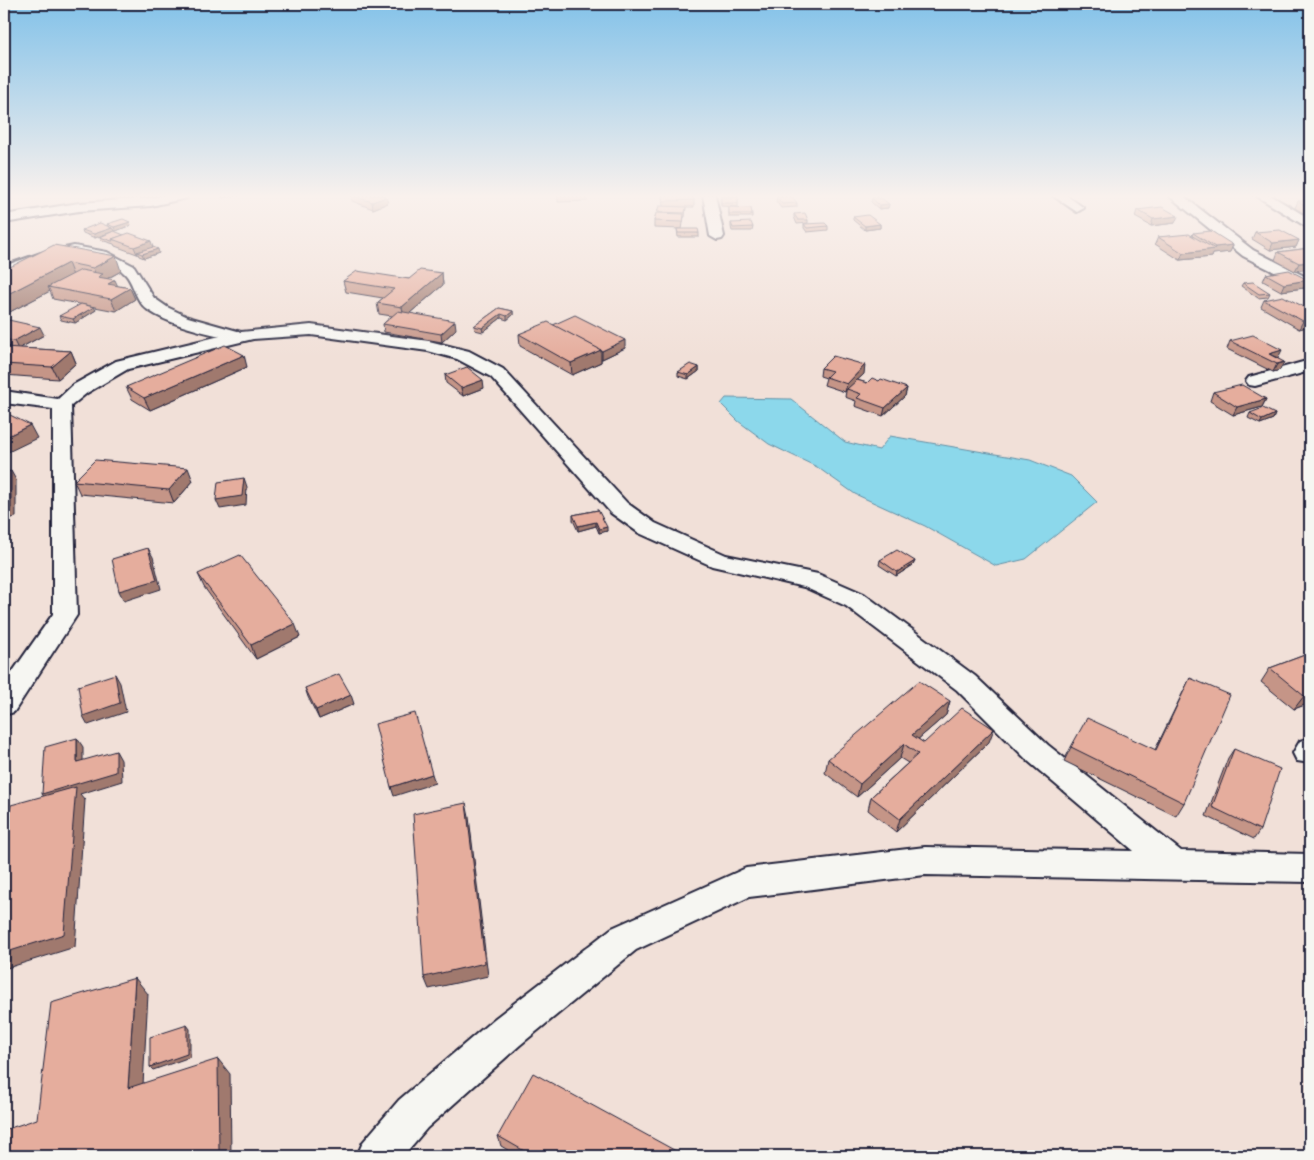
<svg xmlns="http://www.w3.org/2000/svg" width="1314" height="1160" font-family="Kalam,sans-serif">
<rect width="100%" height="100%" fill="#f1e0d8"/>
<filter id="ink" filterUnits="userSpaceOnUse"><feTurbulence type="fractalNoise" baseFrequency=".02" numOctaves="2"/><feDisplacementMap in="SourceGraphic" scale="10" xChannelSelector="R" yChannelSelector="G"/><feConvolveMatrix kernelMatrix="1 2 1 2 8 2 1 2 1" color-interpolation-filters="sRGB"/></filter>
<g filter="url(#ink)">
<!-- water -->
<path fill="#8cd8eb" stroke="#628fa5" d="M726,398L791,399L845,442L879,450L890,436L1030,460L1071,476L1097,502L1026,559L996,566L925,526L855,494L817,467L769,444L738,421L721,404Z"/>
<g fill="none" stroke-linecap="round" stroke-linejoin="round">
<defs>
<g id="minor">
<path d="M165,195H188L187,198L151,206L79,211L4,223V215L79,203L151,198Z"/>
<path d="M703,195H715L724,236L722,239L717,240L710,236Z"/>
<path d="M1052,195H1066L1084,208L1077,212Z"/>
<path d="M1168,195H1182L1253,250L1310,279V290L1243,256Z"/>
<path d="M1255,195H1270L1310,219V229Z"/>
<path d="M74,246L107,252L134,266L154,298L167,307L188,317L241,332L311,325L429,341L469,351L503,369L627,503L655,523L726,555L818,574L864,594L975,676L1048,745L1181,851L1310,854V882L925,875L749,897L636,950L520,1045L427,1128L403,1156H357L363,1142L399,1100L494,1019L612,928L735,873L746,868L925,847L1134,851L1028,761L957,690L846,606L804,587L712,566L639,533L611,513L491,377L457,359L428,351L311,335L253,339L128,369L87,393L71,406L77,615L14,712L4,715V684L53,614V409L4,403V391L58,399L73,385L116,361L220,336C195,330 169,324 148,310C135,301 135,286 126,275C117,263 87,254 73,255C48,256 27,270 4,275V266L41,253Z"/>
<path d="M1310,360V371L1255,386L1249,385L1246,381L1249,377Z"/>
<path d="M1310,738V763L1297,761L1293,753L1300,741Z"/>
</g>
</defs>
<!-- minor casing -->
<use href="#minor" stroke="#22223b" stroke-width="4"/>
<!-- minor -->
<use href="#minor" fill="#f6f6f2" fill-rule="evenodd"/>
</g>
<!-- wall -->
<g fill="#c59587" stroke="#22223b">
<path d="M351,195L386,197L388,203L373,209L352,201Z"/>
<path d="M558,195H587V201L558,202Z"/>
<path d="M662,195H695H693L694,200V207H686L685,217H684L682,229L654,228V221L657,213L663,206Z"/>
<path d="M721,197H738V207L721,206Z"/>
<path d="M777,197L797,203V207L781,208L776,201Z"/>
<path d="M872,198L889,204L888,208L879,209L871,202Z"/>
<path d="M1298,201H1310V217L1295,208Z"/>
<path d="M729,207L752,214V217H729Z"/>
<path d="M1137,210L1175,223L1151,226L1135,217Z"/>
<path d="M794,214L808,220V223L797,224L794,217Z"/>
<path d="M853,217L880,224V228L865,230L853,220Z"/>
<path d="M731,223L753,227L752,231H732L731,227Z"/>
<path d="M107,224L131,225L116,231L113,230L95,238L83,233L82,230L108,226Z"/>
<path d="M804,224L828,226V230L807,232L804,228Z"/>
<path d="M677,229L699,233V237H678Z"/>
<path d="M1255,232L1299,240L1296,247L1270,250L1252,239Z"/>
<path d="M1193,233L1233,245L1230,252L1213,254L1212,257L1180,260L1155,244L1158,237L1192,236Z"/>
<path d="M100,237L153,247L159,253L144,258L139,256L138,254H137L115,246L114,244L101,240Z"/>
<path d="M54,245L121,271L107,279L118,286L130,288L135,299L116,311L53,299L50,291L4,315Z"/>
<path d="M1310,248L1295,271L1275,260L1278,252Z"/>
<path d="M442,273L443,285L410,313L456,329L442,342L384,332L383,324L392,316L379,314L377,303L383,298L346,292L343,281L409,279Z"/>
<path d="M1266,274L1308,280L1304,288L1281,291L1263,281Z"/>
<path d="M1243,283L1270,293L1268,297L1258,298L1241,286Z"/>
<path d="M1264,300L1310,310V326L1299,329L1261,307Z"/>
<path d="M499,308L513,311V315L507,320L501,318L483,332L475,330L474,326Z"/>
<path d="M96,310L75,323L61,320L59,316Z"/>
<path d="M4,319L44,335L20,348L71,351L76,363L58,379L4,375V347H10L4,346Z"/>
<path d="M553,325L625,348L602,359H601V362L572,375L520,346L519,334Z"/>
<path d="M1230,341L1278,358L1280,370L1273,372L1227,349Z"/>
<path d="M247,367L150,410L132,399L126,387Z"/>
<path d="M699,367V371L688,379L678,376V372Z"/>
<path d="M821,368L864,374L857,380L867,383L879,381L907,388L905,396L883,416L855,406L856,401L845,397L846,391L845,392L824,385L826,378L820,376Z"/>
<path d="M445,375L484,388L463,396L446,383Z"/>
<path d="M1213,392L1266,399L1262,407L1233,415L1210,401Z"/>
<path d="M1250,413L1275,414L1273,419L1260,424L1248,418Z"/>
<path d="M74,481H193L174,503L80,494Z"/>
<path d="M598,510L607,531L599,533L596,526L578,531L573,520V515Z"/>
<path d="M880,560L915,561L913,565L896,576L879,565Z"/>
<path d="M198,574L300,637L256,659L204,587Z"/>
<path d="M1310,653V703L1294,709L1261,682L1270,668Z"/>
<path d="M1190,678L1184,803L1176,816L1064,761L1071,747L1155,750L1183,692Z"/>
<path d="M305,688L354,704L319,719L308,697Z"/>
<path d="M950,701L946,715L918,739L924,743L989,742L896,832L868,810L871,797L908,763L900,758L857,797L825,773L828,759Z"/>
<path d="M1234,749L1260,830L1254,839L1206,816L1228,758Z"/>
<path d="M498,1136L685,1156H518L501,1146Z"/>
</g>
<!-- shaded-wall -->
<g fill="#a0796e" stroke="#22223b">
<path d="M221,195H242L222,198Z"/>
<path d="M386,197L388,203L373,209L372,202Z"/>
<path d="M889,204L888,208L879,209V205Z"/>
<path d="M1178,216L1175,223L1151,226L1153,219Z"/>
<path d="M130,222L131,225L116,231L114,227Z"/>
<path d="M880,224V228L865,230V226Z"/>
<path d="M112,228L114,231L95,238L94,234Z"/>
<path d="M1299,240L1296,247L1270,250L1273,243Z"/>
<path d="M151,241L153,248L137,252L138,254H137L134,247Z"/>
<path d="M1233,245L1230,252L1213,254L1212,257L1180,260L1183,253L1214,249L1215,247Z"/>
<path d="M158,249L159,253L144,258L142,254Z"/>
<path d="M116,256L121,271L99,283L93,268Z"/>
<path d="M1310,262V269L1295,271L1299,263Z"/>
<path d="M68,263L74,278L48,287L50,291L4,315V296Z"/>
<path d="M442,273L443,285L404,318L402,307Z"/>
<path d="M115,280L120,291L108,284Z"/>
<path d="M1308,280L1304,288L1281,291L1284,284Z"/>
<path d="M130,288L135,299L116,311L111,299Z"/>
<path d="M94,307L96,310L75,323L73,319Z"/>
<path d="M513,311V315L507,320V316Z"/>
<path d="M501,314V318L483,332L482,328Z"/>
<path d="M1310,319V326L1299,329L1303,321Z"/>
<path d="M455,321L456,329L442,342L441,334Z"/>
<path d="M40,327L44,335L18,349L14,341Z"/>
<path d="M625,340V348L602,359V351Z"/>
<path d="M601,350V362L572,375L571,363Z"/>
<path d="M1282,350L1278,358L1269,354Z"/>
<path d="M71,351L76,363L58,379L52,367Z"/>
<path d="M244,355L247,367L150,410L144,398Z"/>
<path d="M1284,362L1280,370L1273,372L1277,364Z"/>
<path d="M865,365L864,374L848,389H847L845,392L847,384Z"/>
<path d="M699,367V371L688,379V375Z"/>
<path d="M483,380L484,388L463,396L461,388Z"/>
<path d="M907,388L905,396L883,416L885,408Z"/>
<path d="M1266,399L1262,407L1233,415L1237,407Z"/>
<path d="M1275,414L1273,419L1260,424L1262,420Z"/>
<path d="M30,425L37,438L4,454V438Z"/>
<path d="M188,468L193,481L174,503L169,490Z"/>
<path d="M11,471L16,480V517L4,520V510Z"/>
<path d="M244,478L247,487L246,505L220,509L216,500Z"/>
<path d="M596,522V526L578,531V526Z"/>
<path d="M607,527V531L599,533V529Z"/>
<path d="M148,548L153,557L161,589L124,601L119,591Z"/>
<path d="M915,561L913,565L896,576L897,572Z"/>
<path d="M295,624L300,637L256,659L251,645Z"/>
<path d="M115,674L120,683L126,712L88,725L83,716Z"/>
<path d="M1310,693V703L1294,709L1304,696Z"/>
<path d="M351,695L354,704L319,719L316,710Z"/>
<path d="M950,701L946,715L908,748L912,735Z"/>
<path d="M994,729L989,742L896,832L900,819Z"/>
<path d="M77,738L83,747V771L77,762Z"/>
<path d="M904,744L900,758L857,797L860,784Z"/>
<path d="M116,751L121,760L122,781L80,794L85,800L75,947L4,969V953L49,803L42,794Z"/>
<path d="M432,774L435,783L394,796L391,787Z"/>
<path d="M466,803L469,817L488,976L429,989L424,977Z"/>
<path d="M135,978L148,994L142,1103L128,1088Z"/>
<path d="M187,1025L190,1029V1057L153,1070L150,1067Z"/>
<path d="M218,1059L230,1074L231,1156H207Z"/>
</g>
<!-- building -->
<g fill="#e5ad9d" stroke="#22223b">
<path d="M351,195H382L386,197L372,202Z"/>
<path d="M662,195H693L694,200L663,201Z"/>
<path d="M792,196L797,203L782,204L777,197Z"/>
<rect x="721" y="197" width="17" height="6"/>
<path d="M872,198H881L889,204L879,205Z"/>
<path d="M1298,201H1310V209Z"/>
<path d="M659,206L686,207L685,213L657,212Z"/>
<path d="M729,207L751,208L752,214H729Z"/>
<path d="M1162,207L1178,216L1153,219L1137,210Z"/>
<path d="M656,213L684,214L683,222L654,221Z"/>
<path d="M805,213L808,220H798L794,214Z"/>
<path d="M868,215L880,224L865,226L853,217Z"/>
<path d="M123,219L130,222L114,227L107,224Z"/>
<path d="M751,222L753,227L733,228L731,223Z"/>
<path d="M100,223L112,228L94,234L82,230Z"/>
<path d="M825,223L828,226L807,228L804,224Z"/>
<path d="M677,229H698L699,233H678Z"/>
<path d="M1280,230L1299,240L1273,243L1255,232Z"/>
<path d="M114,231L124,235L112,239L113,241H112L100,237Z"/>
<path d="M1211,231L1233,245L1215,247L1193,233Z"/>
<path d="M129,233L151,241L134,247L112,239Z"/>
<path d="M1189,234L1215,249L1183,253L1158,237Z"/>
<path d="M54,245L116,256L93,268L68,263L4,296V270Z"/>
<path d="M153,247L158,249L142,254L137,252Z"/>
<path d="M1310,248V262L1299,263L1278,252Z"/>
<path d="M81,270L103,274L98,277L115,280L108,284L130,288L111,299L48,287Z"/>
<path d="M420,270L442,273L402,307L377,303L394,289L343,281L357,271L409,279Z"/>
<path d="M1289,270L1308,280L1284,284L1266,274Z"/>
<path d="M1253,282L1270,293L1259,294L1243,283Z"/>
<path d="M1283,296L1310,310V319L1303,321L1264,300Z"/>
<path d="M81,304L94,307L73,319L59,316Z"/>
<path d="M499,308L513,311L507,316L501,314L482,328L474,326Z"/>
<path d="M398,311L455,321L441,334L383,324Z"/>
<path d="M575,315L625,340L602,351L553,325Z"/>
<path d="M4,319L40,327L14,341L4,339Z"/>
<path d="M548,322L601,350L571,363L519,334Z"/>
<path d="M1253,335L1282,350L1269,354L1284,362L1277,364L1230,341Z"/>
<path d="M225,345L244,355L144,398L126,387Z"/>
<path d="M4,347L71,351L52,367L4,364Z"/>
<path d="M833,356L865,365L847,384L826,377L832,371L821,368Z"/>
<path d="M690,364L699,367L688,375L678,372Z"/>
<path d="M467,367L483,380L461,388L445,375Z"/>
<path d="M872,378L879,381L881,379L907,388L885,408L857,398L861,394L847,389L857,380L867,383Z"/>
<path d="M1242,385L1266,399L1237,407L1213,392Z"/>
<path d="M1263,408L1275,414L1262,420L1250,413Z"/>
<path d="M4,412L30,425L4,438Z"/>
<path d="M95,460L188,468L169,490L74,481Z"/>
<path d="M11,471V508L4,510V473Z"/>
<path d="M244,478L242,496L216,500L218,482Z"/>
<path d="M598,510L607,527L599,529L596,522L578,526L573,515Z"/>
<path d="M148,548L157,580L119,591L112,559Z"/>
<path d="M897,550L915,561L897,572L880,560Z"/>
<path d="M240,555L295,624L251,645L198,574Z"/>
<path d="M1310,653V693L1304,696L1270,668Z"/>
<path d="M115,674L120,703L83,716L78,686Z"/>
<path d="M339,674L351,695L316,710L305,688Z"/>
<path d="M1190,678L1230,695L1184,803L1071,747L1087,718L1156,750Z"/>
<path d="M919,681L950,701L912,735L924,743L962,708L994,729L900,819L871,797L918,754L904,744L860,784L828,759Z"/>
<path d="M415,713L432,774L391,787L375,724Z"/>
<path d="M77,738V762L116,751V772L42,794L45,747Z"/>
<path d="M1234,749L1280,769L1260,830L1212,807Z"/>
<path d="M76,787L64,934L4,953V859L11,805Z"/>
<path d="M466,803L485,963L424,977L413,814Z"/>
<path d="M135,978L128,1088L218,1059L219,1152L207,1156H4V1130L37,1119L51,1003Z"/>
<path d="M187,1025V1054L150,1067V1037Z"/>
<path d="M533,1073L685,1156H533L498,1136Z"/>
</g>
</g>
<!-- sky -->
<linearGradient id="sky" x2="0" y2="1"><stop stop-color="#83c2e9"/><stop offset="0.55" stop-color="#f9f1ed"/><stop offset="1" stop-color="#f9f1ed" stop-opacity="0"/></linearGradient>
<rect width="1314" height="357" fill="url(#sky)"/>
<!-- margin -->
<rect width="1314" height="1160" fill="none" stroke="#f6f6f2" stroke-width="20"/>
<rect x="10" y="10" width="1294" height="1140" fill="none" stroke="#22223b" stroke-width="2" filter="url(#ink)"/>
</svg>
